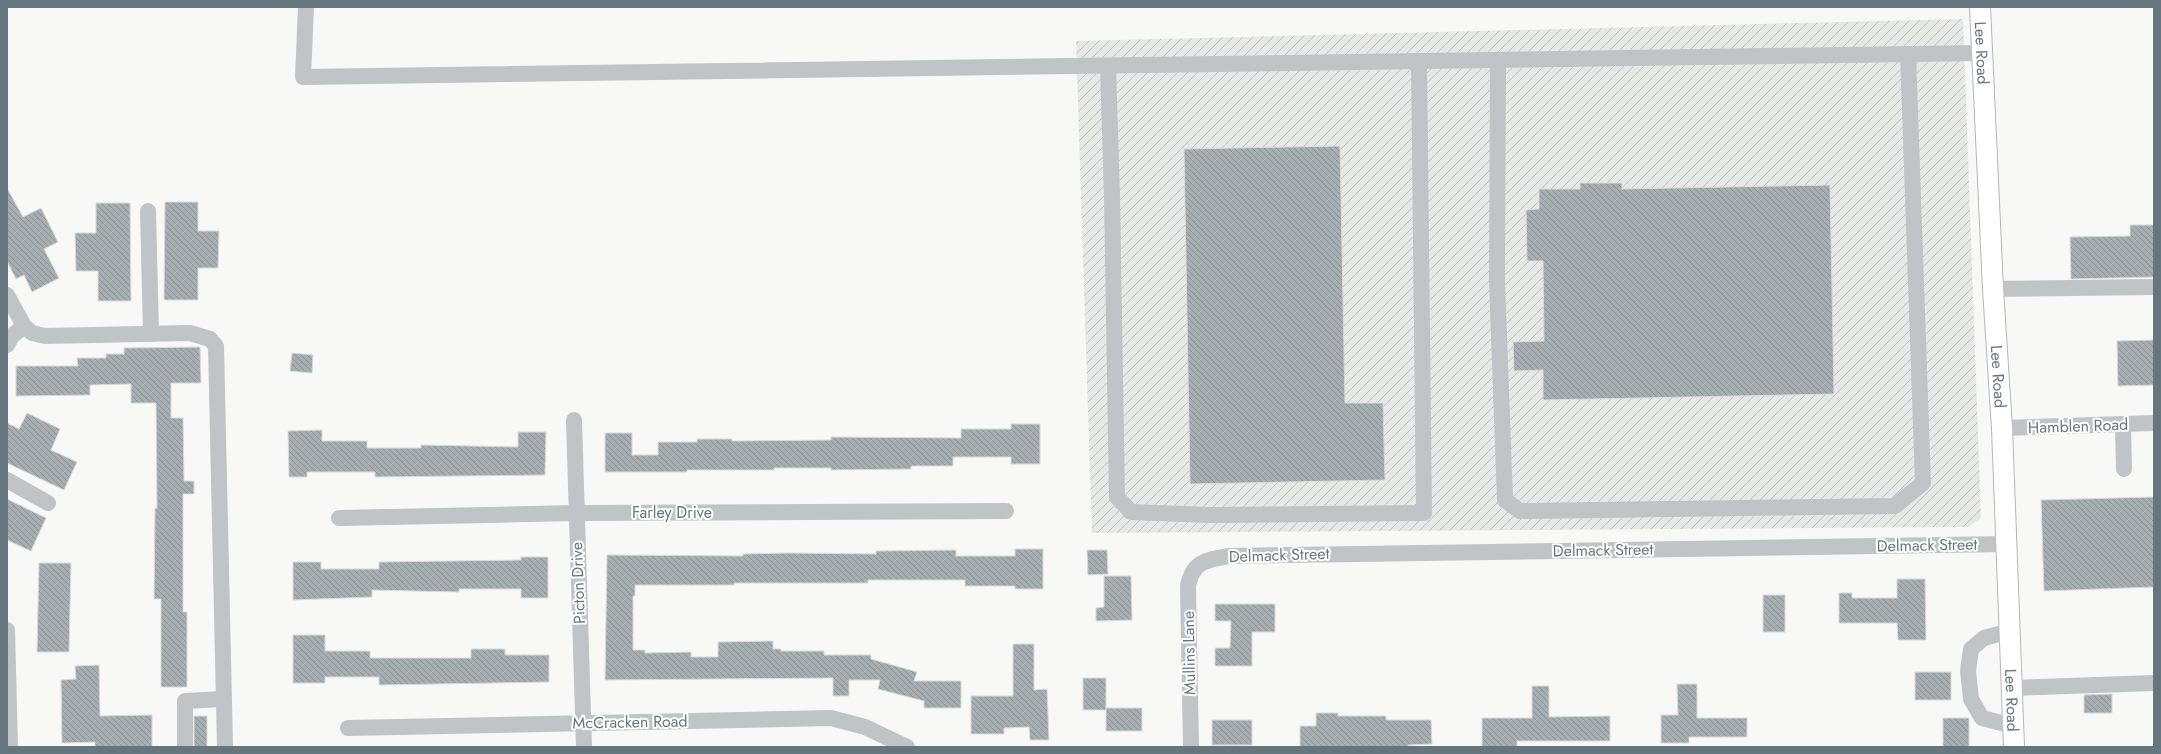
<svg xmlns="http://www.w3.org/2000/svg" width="2161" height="754" font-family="Jost,sans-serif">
<defs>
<pattern id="industrial-furrows" width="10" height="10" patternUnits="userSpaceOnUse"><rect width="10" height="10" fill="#e6e8e6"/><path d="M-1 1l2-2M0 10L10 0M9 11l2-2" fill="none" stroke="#bec1c0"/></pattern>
<pattern id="building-back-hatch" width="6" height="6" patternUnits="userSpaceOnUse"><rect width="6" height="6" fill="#a6aeb2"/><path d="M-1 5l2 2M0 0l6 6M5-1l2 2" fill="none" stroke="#8b9296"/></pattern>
</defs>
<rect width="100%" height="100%" fill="#f8f8f6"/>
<!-- industrial -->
<path fill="url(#industrial-furrows)" d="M1963,19L1981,518L1968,527L1092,533L1076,41Z"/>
<!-- building -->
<g fill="url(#building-back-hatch)" stroke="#dadad9">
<path d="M1340,146L1345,403H1383L1385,480L1190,484L1184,149Z"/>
<path d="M1580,183H1622V189L1830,185L1834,394L1543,400V370L1514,371L1513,342L1544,341L1543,261H1527L1526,210L1539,209V189H1580Z"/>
<path d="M7,188L23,217L41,208L58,242L44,249L59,278L32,292L24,275L16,279L7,261Z"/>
<path d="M165,202H198V231H219L218,268H198V300H164Z"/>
<path d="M96,203H130L131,301H98V271H76L75,233H96Z"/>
<path d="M2130,225H2154V277L2071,279L2070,237L2130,236Z"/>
<path d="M2154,340V385L2118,386L2117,341Z"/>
<path d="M200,347L201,383H171V418H183L184,481H194V494H183V612H187V687H161V599H154L155,508H157L156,403H131V384L90,385V395L16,396V366H78L77,358H106V354H124V348Z"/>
<path d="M292,353L313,355L312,373L290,371Z"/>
<path d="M27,413L60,429L51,450L77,462L64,490L7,463V423L19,429Z"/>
<path d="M1011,424H1040V464H1011V457H953V466H911V469L831,470V468H774V470H687V472H605V433H632V455H658V442H697V439H732V441L831,440V437L961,438V429H1011Z"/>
<path d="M322,430V441H367V448H421V445L518,447V432H546L545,475L375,477V472H307V477H289L288,431Z"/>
<path d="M2154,497V587L2044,591L2041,500Z"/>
<path d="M7,499L46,518L31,551L7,540Z"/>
<path d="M1015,549H1043V589H1015V586H965V580H868V583H734V585H635V596H633V650H645V653L691,652V657H718V642L773,641V649H781V651H824V655H871V659L917,672L914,681H961V708H924V701L878,689L880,680H849V696H833V678L605,680L607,555L743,556V554L787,553L876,554V551L956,550V556H1015Z"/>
<path d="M1087,550H1107L1108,574L1088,575Z"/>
<path d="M521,557H548V598H521V589H459V592L372,590V597L293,600V562H321V569H379V562L521,560Z"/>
<path d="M39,563H71L69,652H37Z"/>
<path d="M1104,576H1131L1132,620L1096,621V608L1104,607Z"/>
<path d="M1897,579H1925L1926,640H1898L1897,623H1839V593H1852V598H1897Z"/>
<rect x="1763" y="595" width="22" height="37"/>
<path d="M1215,604H1275V632H1252V666H1215V648H1230L1231,621H1215Z"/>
<path d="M293,635H325V651H370V658H471V649H505V655H549V682L379,685V677H325V683H293Z"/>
<path d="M1013,644H1034V690L1047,689L1049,740H1030L1029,727L1004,728V734H971V696H1013Z"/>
<path d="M99,665L100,716L152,715V747H95V742L62,743L61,680L76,679L75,666Z"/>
<rect x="1915" y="672" width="36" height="28"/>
<rect x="1083" y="678" width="23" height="32"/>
<path d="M1677,684H1697V718H1747V737H1689V743H1661V715H1678Z"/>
<path d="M1532,686H1549V717L1610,716V741H1517V747H1482V718H1532Z"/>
<path d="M2112,694V713H2084V695Z"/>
<rect x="1106" y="708" width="36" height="23"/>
<path d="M1316,713H1338V716H1386V720H1431L1432,744L1408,745V747H1300V726H1316Z"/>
<rect x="194" y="716" width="13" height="31"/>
<rect x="1943" y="718" width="26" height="29"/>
<rect x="1212" y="720" width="40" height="25"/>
</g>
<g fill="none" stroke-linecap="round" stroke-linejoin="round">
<defs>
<g id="major">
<path id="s1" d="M1980,7L1993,289L2002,428L2014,747"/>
</g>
</defs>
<!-- major casing -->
<use href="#major" stroke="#b2b7ba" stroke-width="22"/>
<!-- minor -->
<g stroke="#c0c4c7" stroke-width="16">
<path d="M306,7L303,77L1981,53"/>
<path d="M1498,60L1497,281L1505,500L1520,511L1895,506L1923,483L1908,54"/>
<path d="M1108,66L1112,197L1117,497L1131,512L1210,515L1424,513L1419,61"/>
<path d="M148,211L151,334"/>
<path d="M1993,289L2154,287"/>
<path d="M7,295L24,326L32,333L45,336L190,333L210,339L216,346L225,747"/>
<path d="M7,345L12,336L24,326"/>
<path d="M574,420L584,747"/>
<path d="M2123,424L2124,469"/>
<path d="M2002,428L2154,423"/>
<path d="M7,480L48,503"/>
<path d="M339,518L576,513L1006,511"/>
<path d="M7,630L10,747"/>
<path d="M2010,631L1984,638L1971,649L1968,671L1971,699L1982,718L2013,726"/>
<path d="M2012,688L2154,683"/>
<path d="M348,728L831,718L865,727L907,747"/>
<path d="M185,747V701L223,699"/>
<path d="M1191,747L1188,586C1193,561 1206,560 1229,556L2007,544"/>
</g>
<!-- major -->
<use href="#major" stroke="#fff" stroke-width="20"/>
</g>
<g text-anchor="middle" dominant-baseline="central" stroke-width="4" stroke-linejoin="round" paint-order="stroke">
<!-- street labels -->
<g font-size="16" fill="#66767e" stroke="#fff">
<text stroke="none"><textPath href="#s1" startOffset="46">Lee Road</textPath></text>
<text stroke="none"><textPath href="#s1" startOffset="370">Lee Road</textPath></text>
<text transform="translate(2078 426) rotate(-2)">Hamblen Road</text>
<text x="672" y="512">Farley Drive</text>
<text transform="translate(1927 545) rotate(-1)">Delmack Street</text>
<text transform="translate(1603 550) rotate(-1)">Delmack Street</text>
<text transform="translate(1279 555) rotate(-2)">Delmack Street</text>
<text transform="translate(578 583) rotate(-92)">Picton Drive</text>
<text transform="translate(1189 653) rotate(-91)">Mullins Lane</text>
<text stroke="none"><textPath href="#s1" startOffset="694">Lee Road</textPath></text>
<text transform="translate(630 722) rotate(-1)">McCracken Road</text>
</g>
</g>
<!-- border -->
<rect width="2161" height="754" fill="none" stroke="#66767e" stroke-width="16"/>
</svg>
